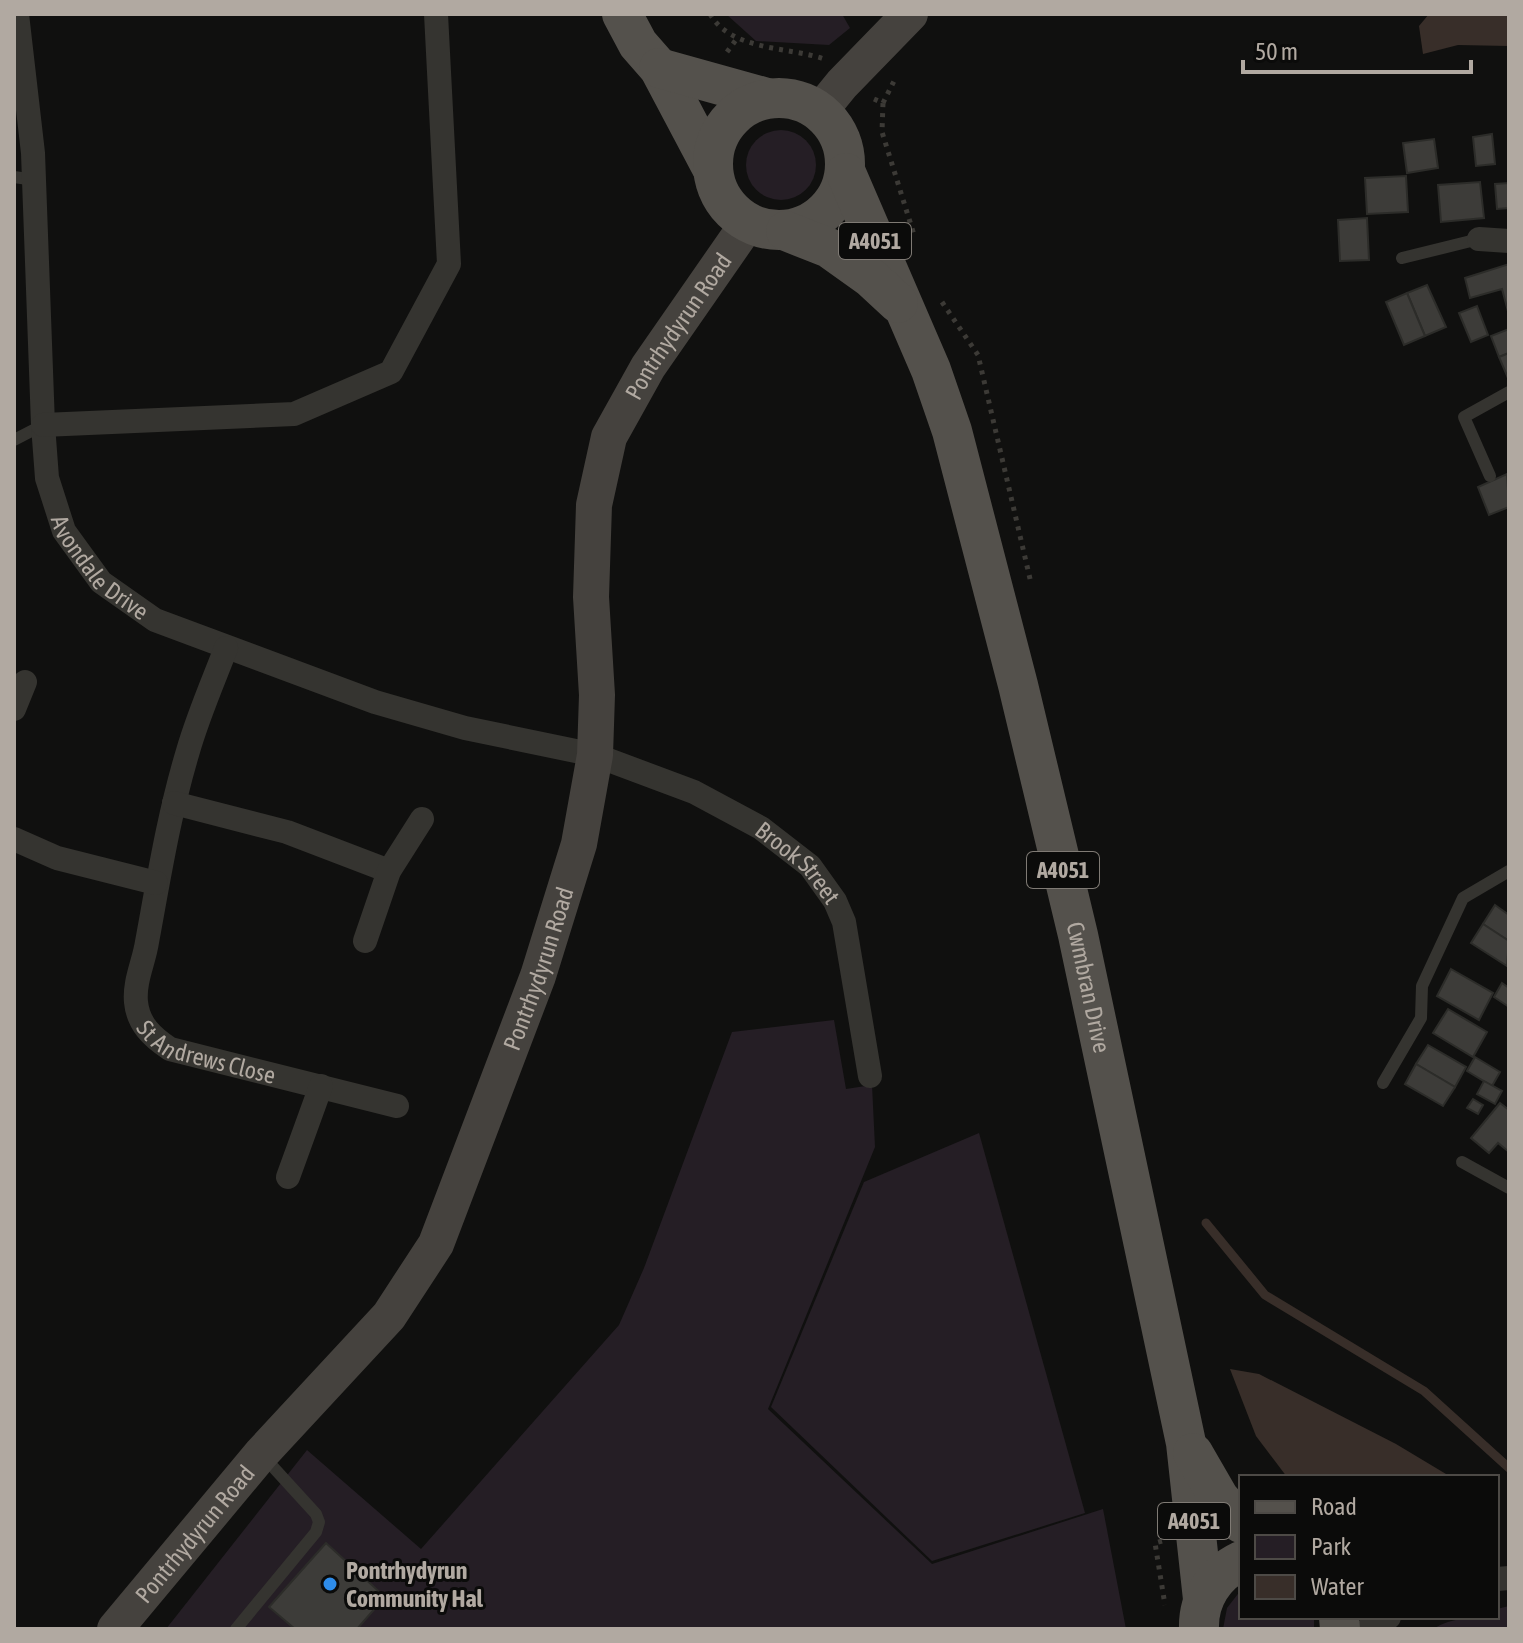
<svg xmlns="http://www.w3.org/2000/svg" width="1523" height="1643" font-family="'Asap Condensed',sans-serif">
<rect width="100%" height="100%" fill="#10100f"/>
<!-- green -->
<g fill="#251e25">
<path d="M726,14H842L850,28L829,45L756,41Z"/>
<circle cx="781" cy="165" r="35"/>
<path d="M834,1020L846,1089L872,1085L875,1147L768,1409L932,1564L1103,1509L1126,1629H166L307,1450L421,1549L619,1325L644,1268L732,1032Z"/>
<path d="M979,1133L1085,1513L932,1561L771,1407L864,1182Z"/>
<path d="M1241,1590V1617H1314V1629H1223L1227,1608Z"/>
<path d="M1509,1606V1629H1433C1452,1617 1475,1617 1497,1617V1609Z"/>
</g>
<!-- water -->
<g fill="#382e29">
<path d="M1429,14H1509V46L1458,45L1423,54L1419,26Z"/>
<path d="M1230,1369L1259,1374L1396,1444L1451,1477H1287L1256,1436Z"/>
</g>
<g fill="none" stroke-linecap="round" stroke-linejoin="round">
<!-- stream -->
<path stroke="#382e29" stroke-width="9" d="M1206,1223L1265,1295L1424,1391L1509,1468"/>
</g>
<!-- building -->
<g fill="#3d3c39" stroke="#2c2c29" stroke-width="2">
<path d="M1492,134L1495,164L1476,166L1473,137Z"/>
<path d="M1434,139L1438,168L1407,173L1403,143Z"/>
<path d="M1406,176L1408,212L1367,214L1365,178Z"/>
<path d="M1480,182L1484,218L1441,222L1438,185Z"/>
<path d="M1509,183V208L1497,209L1495,184Z"/>
<path d="M1367,218L1369,260L1340,261L1338,220Z"/>
<path d="M1509,264V315L1502,289L1470,298L1465,278Z"/>
<path d="M1427,285L1446,327L1425,336L1407,293Z"/>
<path d="M1407,293L1425,336L1404,345L1386,302Z"/>
<path d="M1477,306L1488,335L1471,342L1459,313Z"/>
<path d="M1509,329V353L1499,357L1491,336Z"/>
<path d="M1509,353V378H1508L1499,357Z"/>
<path d="M1507,474L1509,507L1489,515L1478,487Z"/>
<path d="M1495,905L1509,915V941L1483,924Z"/>
<path d="M1483,924L1509,941L1507,966L1471,943Z"/>
<path d="M1451,969L1493,993L1479,1020L1437,996Z"/>
<path d="M1502,983L1509,988V1007L1494,997Z"/>
<path d="M1448,1009L1487,1032L1473,1057L1433,1033Z"/>
<path d="M1428,1045L1466,1067L1455,1087L1416,1064Z"/>
<path d="M1475,1057L1500,1072L1492,1086L1467,1071Z"/>
<path d="M1416,1064L1455,1087L1443,1106L1405,1084Z"/>
<path d="M1484,1081L1502,1091L1495,1104L1477,1094Z"/>
<path d="M1473,1099L1483,1105L1478,1114L1467,1108Z"/>
<path d="M1500,1103L1509,1110V1152L1498,1143L1489,1153L1471,1138Z"/>
<path d="M326,1543L385,1597L357,1629H295L269,1607Z"/>
</g>
<g fill="none" stroke-linecap="round" stroke-linejoin="round">
<!-- path -->
<g stroke="#3c3a36" stroke-width="5" stroke-dasharray="4 6" stroke-linecap="butt">
<path d="M710,14C731,51 790,47 824,59"/>
<path d="M727,52L738,37"/>
<path d="M874,99L883,103L882,132L915,238"/>
<path d="M883,103L895,79"/>
<path d="M942,302L978,355L1031,583"/>
<path d="M1162,1541L1155,1543L1165,1605"/>
</g>
<!-- lane -->
<g stroke="#353430" stroke-width="12">
<path d="M14,177L35,180"/>
<path d="M1402,258L1479,239"/>
<path d="M14,440L43,425"/>
<path d="M1490,476L1464,417L1509,392"/>
<path d="M1383,1083L1421,1018L1422,986L1463,898L1509,871"/>
<path d="M1462,1162L1509,1188"/>
<path d="M236,1629L316,1532L319,1522L316,1514L263,1456"/>
</g>
<!-- street -->
<g stroke="#353430" stroke-width="24">
<path id="s1" d="M17,14L33,153L43,425L47,478L64,531L101,582L155,620L375,702L465,728L595,755L694,792L761,828L810,866L835,901L844,922L870,1076"/>
<path d="M1479,239L1509,241"/>
<path d="M43,425L294,414L391,372L449,264L436,14"/>
<path id="s2" d="M226,648C213,682 198,716 188,751C169,814 159,877 147,942C144,962 134,981 136,1002C138,1024 152,1037 170,1049L397,1106"/>
<path d="M14,709L25,682"/>
<path d="M174,803L287,832L389,871"/>
<path d="M14,839L57,858L156,883"/>
<path d="M365,941L389,871L422,819"/>
<path d="M288,1177L321,1086"/>
<path d="M1497,1579L1509,1578"/>
<path d="M1368,1629L1389,1617"/>
</g>
<!-- secondary -->
<g stroke="#45423e" stroke-width="36">
<path d="M820,111L842,84L910,14"/>
<path id="s3" d="M115,1629L261,1454L389,1316L436,1244L538,976L579,844L595,755L597,695L591,597L594,505L609,437L648,367L748,223"/>
</g>
<!-- primary -->
<g stroke="#54514c" stroke-width="40">
<path d="M622,14L638,44L659,68L713,170"/>
<path d="M659,68L767,98"/>
<circle cx="779" cy="164" r="66"/>
<path id="s4" d="M846,173L931,370L952,431L1018,685L1078,935L1186,1443L1203,1599"/>
<path d="M786,231L829,248L871,278L898,303"/>
<path d="M1193,1453L1219,1498L1241,1523"/>
<path d="M1339,1617L1340,1629"/>
<path d="M1199,1629C1198,1599 1214,1574 1241,1561"/>
</g>
</g>
<!-- markers -->
<circle fill="#2e8ce9" stroke="#0b0b0a" stroke-width="3" cx="330" cy="1584" r="8"/>
<g text-anchor="middle" dominant-baseline="central" stroke-width="6" stroke-linejoin="round" paint-order="stroke">
<!-- shield labels -->
<g fill="#0b0b0a" stroke="#7f7a74" stroke-width="2">
<rect x="839" y="223" width="72" height="36" rx="6"/>
<rect x="1027" y="852" width="72" height="36" rx="6"/>
<rect x="1158" y="1503" width="72" height="36" rx="6"/>
</g>
<g font-size="22" font-weight="bold" fill="#b1a9a1">
<text x="875" y="241">A4051</text>
<text x="1063" y="870">A4051</text>
<text x="1194" y="1521">A4051</text>
</g>
<!-- street labels -->
<g font-size="24" fill="#b1a9a1" stroke="#0b0b0a">
<text stroke="none"><textPath href="#s3" startOffset="1468">Pontrhydyrun Road</textPath></text>
<text stroke="none"><textPath href="#s1" startOffset="572">Avondale Drive</textPath></text>
<text stroke="none"><textPath href="#s1" startOffset="1344">Brook Street</textPath></text>
<text stroke="none"><textPath href="#s3" startOffset="796">Pontrhydyrun Road</textPath></text>
<text stroke="none"><textPath href="#s4" startOffset="852">Cwmbran Drive</textPath></text>
<text stroke="none"><textPath href="#s2" startOffset="462">St Andrews Close</textPath></text>
<text stroke="none"><textPath href="#s3" startOffset="124">Pontrhydyrun Road</textPath></text>
</g>
<!-- poi labels -->
<g font-size="24" font-weight="bold" fill="#b1a9a1" stroke="#0b0b0a" text-anchor="start">
<text x="346" y="1570">Pontrhydyrun<tspan x="346" dy="28">Community Hal</tspan></text>
</g>
</g>
<!-- border -->
<rect width="1523" height="1643" fill="none" stroke="#b1a9a1" stroke-width="32"/>
<!-- legend -->
<rect x="1239" y="1475" width="260" height="144" fill="#0b0b0a" stroke="#4d4a46" stroke-width="2"/>
<rect x="1255" y="1501" width="40" height="12" fill="#54514c" stroke="#4d4a46" stroke-width="2"/>
<text x="1311" y="1515" font-size="24" fill="#b1a9a1">Road</text>
<rect x="1255" y="1535" width="40" height="24" fill="#251e25" stroke="#4d4a46" stroke-width="2"/>
<text x="1311" y="1555" font-size="24" fill="#b1a9a1">Park</text>
<rect x="1255" y="1575" width="40" height="24" fill="#382e29" stroke="#4d4a46" stroke-width="2"/>
<text x="1311" y="1595" font-size="24" fill="#b1a9a1">Water</text>
<!-- scale -->
<path d="M1243 60v12h228v-12" fill="none" stroke="#b1a9a1" stroke-width="4"/>
<text x="1255" y="60" font-size="24" fill="#b1a9a1" stroke="#0b0b0a" stroke-width="6" paint-order="stroke">50 m</text>
</svg>
